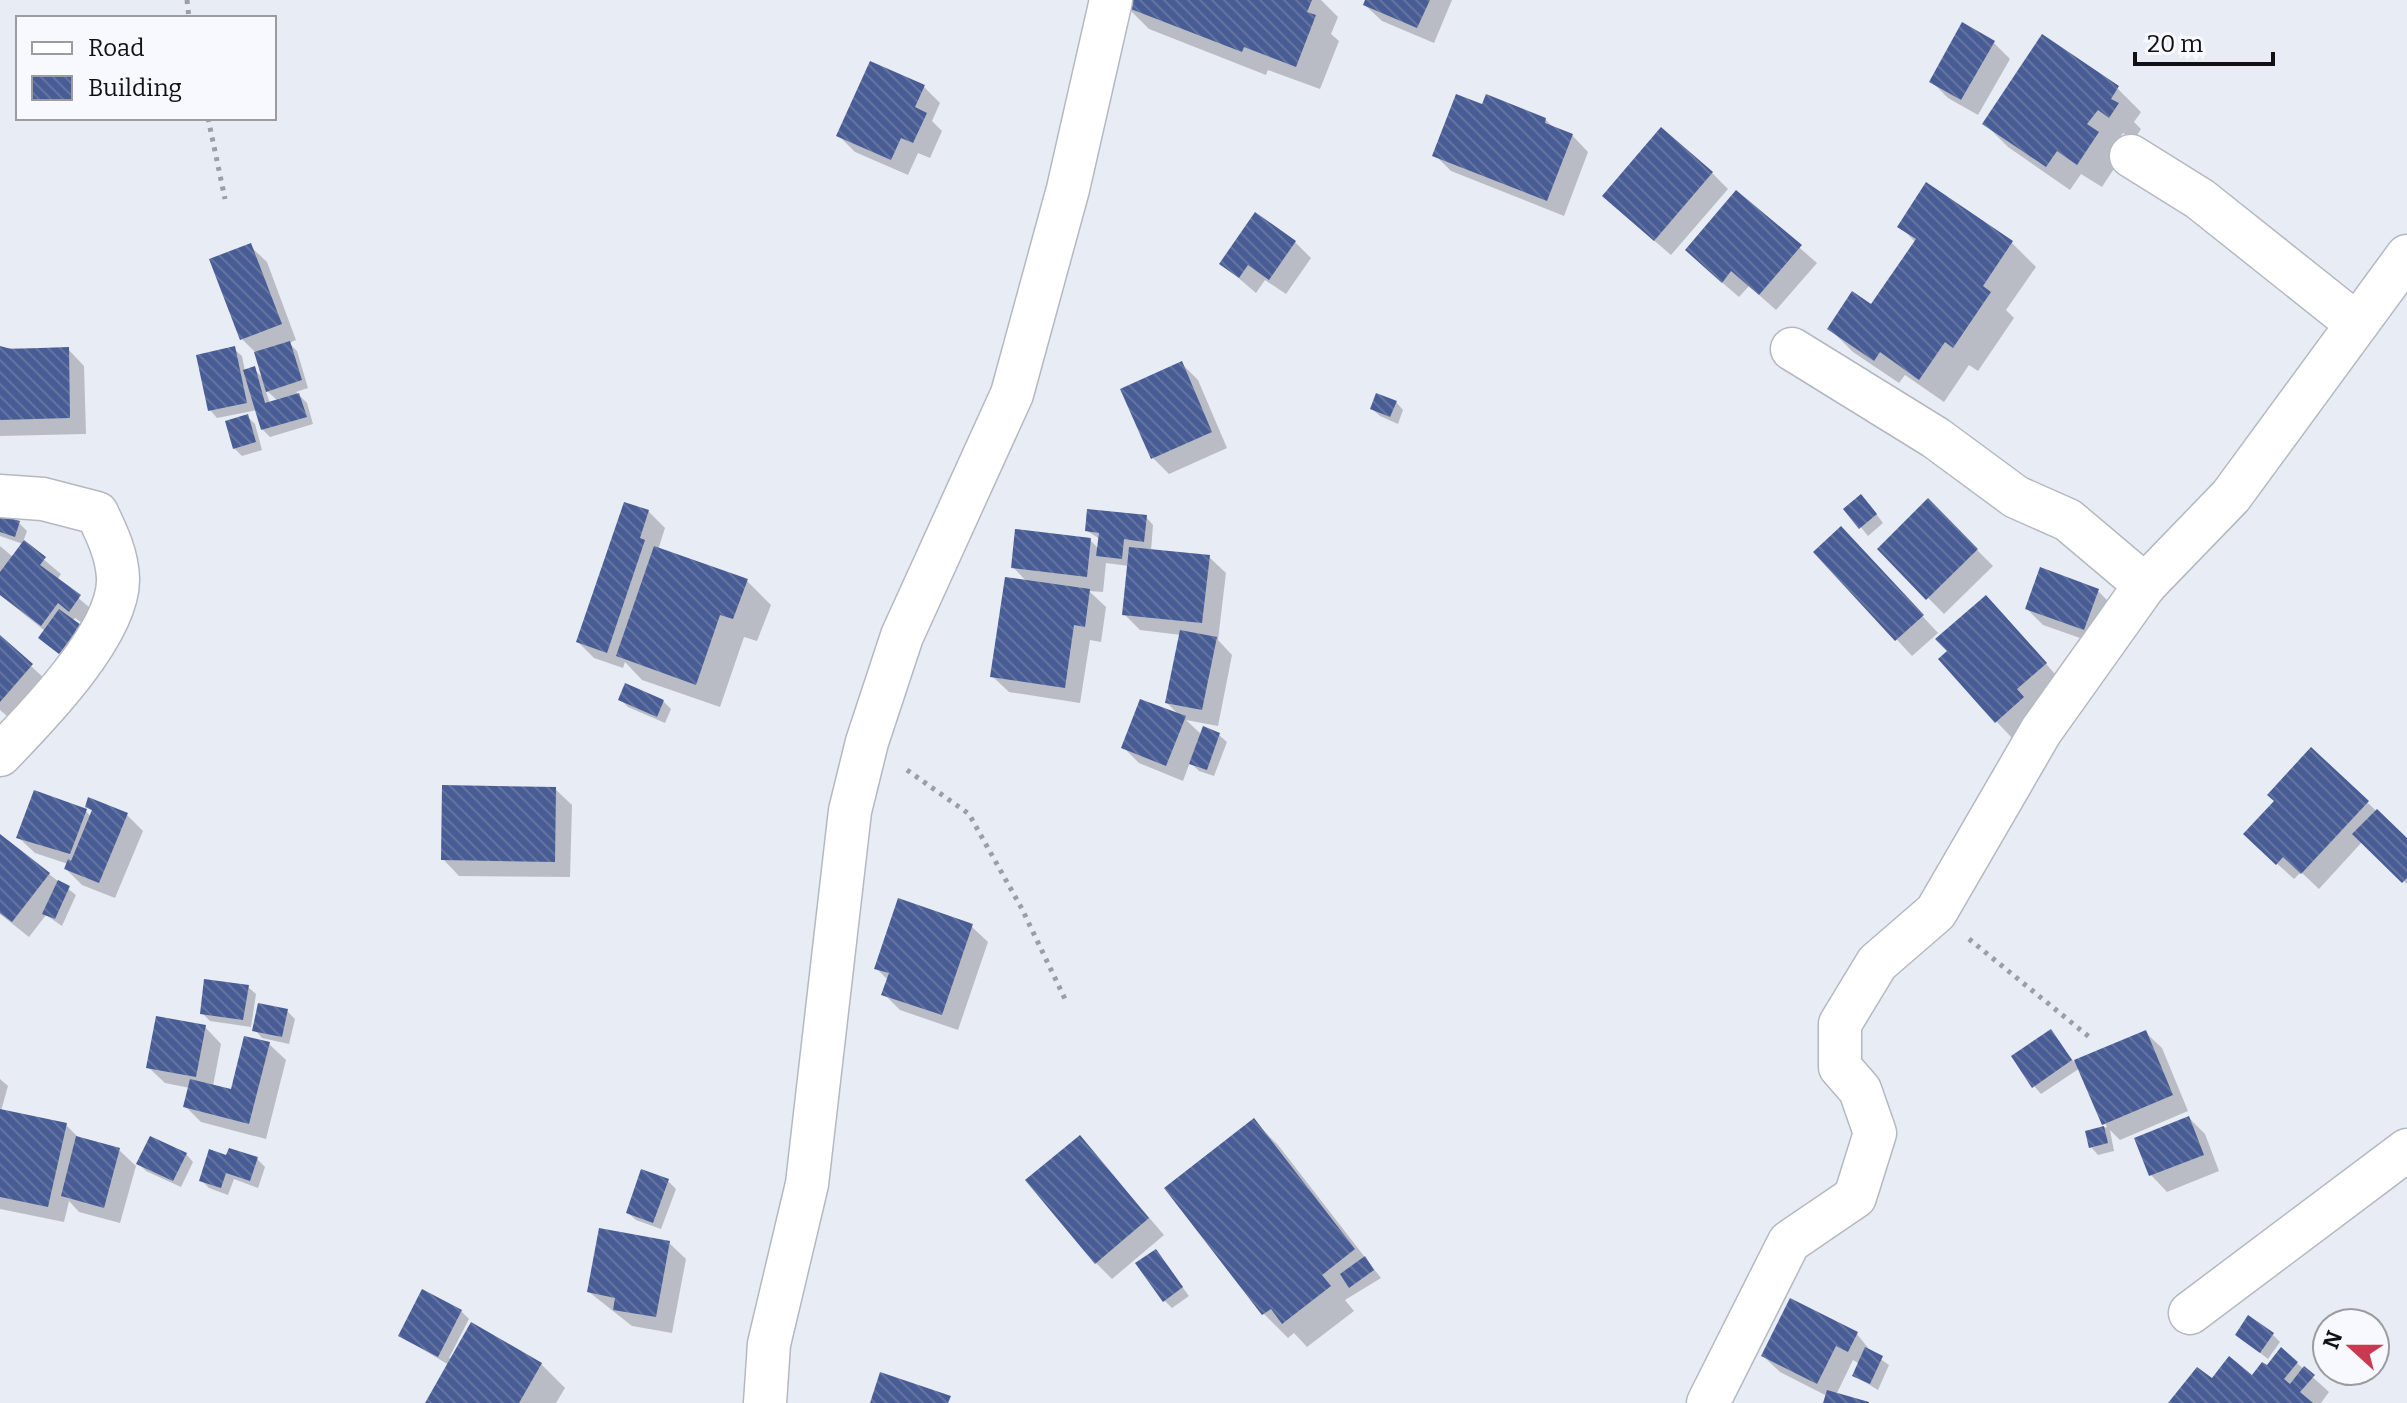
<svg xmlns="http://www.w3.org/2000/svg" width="2407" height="1403" font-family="Bitter,serif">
<defs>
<pattern id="building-back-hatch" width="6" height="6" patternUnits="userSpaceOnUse" patternTransform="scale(2)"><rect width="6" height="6" fill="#485d96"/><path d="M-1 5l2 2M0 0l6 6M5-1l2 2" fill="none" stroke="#64749e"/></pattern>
</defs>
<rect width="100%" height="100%" fill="#e8ecf5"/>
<!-- shadow -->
<g fill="#0003" fill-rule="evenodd">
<path d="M1127,0H1321L1338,17L1331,34L1339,41L1320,89L1268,70L1266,75L1149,29L1125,5Z"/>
<path d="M1367,0H1452L1434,43L1382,21L1365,5Z"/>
<path d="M1994,43L2010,59L1978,115L1948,98L1931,81Z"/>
<path d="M924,87L940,103L932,121L942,131L930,158L918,153L908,175L855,152L839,136Z"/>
<path d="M2117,88L2141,112L2134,122L2141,129L2134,140L2123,133L2112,148L2121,158L2102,187L2081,174L2070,190L2008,147L1984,123Z"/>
<path d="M1483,107L1545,119L1555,129L1572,135L1588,152L1564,216L1451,171L1435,155Z"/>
<path d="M1712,173L1728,189L1671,255L1621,212Z"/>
<path d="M1927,185L2012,243L2036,267L2006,310L2014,318L1978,371L1969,365L1944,402L1905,375L1899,383L1853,352L1829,328L1872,307L1916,243L1900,226Z"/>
<path d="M1737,193L1817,263L1776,310L1749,286L1739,297L1703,266Z"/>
<path d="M1295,242L1311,258L1286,294L1265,280L1256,293L1221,263Z"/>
<path d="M250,246L267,262L296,340L289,343L297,351L308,388L296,392L307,403L313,424L270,437L262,429L257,410L217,418L210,410L234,349L242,356L245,371L254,369L264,379L257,354L242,339ZM265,389L278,401L270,403Z"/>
<path d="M0,348L68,349L84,366L86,434L0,436Z"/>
<path d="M1182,364L1198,380L1227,448L1169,474L1153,458Z"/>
<path d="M1396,402L1403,410L1398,424L1380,416L1372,409Z"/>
<path d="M247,416L255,424L262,450L242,456L234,448Z"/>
<path d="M1928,501L1993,566L1944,614L1880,549Z"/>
<path d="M1869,504L1883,523L1868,536L1846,509Z"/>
<path d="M648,511L665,528L658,550L747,581L771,605L757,641L744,637L720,707L642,680L625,662L623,668L594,658L578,642Z"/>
<path d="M0,517L19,523L27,531L23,542L61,574L57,580L96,613L86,626L75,618L72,621L80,627L68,660L48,645L45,631L0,595V546L13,557L23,544L0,536Z"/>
<path d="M1146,517L1153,525L1151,551L1209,557L1226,573L1218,640L1232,655L1218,726L1186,720L1202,735H1219L1227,742L1214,776L1199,771L1190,762L1183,781L1139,763L1123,747L1181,717L1167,703L1181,635L1140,630L1124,614L1129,566L1106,563L1103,592L1089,591L1106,607L1101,642L1090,640L1080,703L1009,692L992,676L1027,582L1013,567L1090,540L1099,549L1100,539L1087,531Z"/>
<path d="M1857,545L1938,633L1912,656L1816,552Z"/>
<path d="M2098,591L2114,607L2100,645L2043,625L2027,609Z"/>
<path d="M2002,613L2061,681L2032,706L2038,715L2012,738L1996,721Z"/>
<path d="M0,637L47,681L13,721L0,710Z"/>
<path d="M620,699L663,701L671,709L665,723L628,707Z"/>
<path d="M555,789L572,805L570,877L459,876L443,859Z"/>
<path d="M2276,801L2368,803L2407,841V884L2362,842L2319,889L2301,872L2294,879L2262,850Z"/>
<path d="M87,806L126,814L143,831L115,898L82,885L66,869L68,864L35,853L18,837L86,811L91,817L93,812Z"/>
<path d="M0,836L76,895L62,926L46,915L29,937L0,914Z"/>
<path d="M971,926L988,942L958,1030L900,1010L884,994L888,980L876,968Z"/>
<path d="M248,987L256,994L251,1027L210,1021L202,1013Z"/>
<path d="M287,1011L295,1019L289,1044L262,1038L255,1030Z"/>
<path d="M205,1027L221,1044L213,1086L232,1091L269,1044L286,1060L266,1139L201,1122L185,1106L190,1088L165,1083L148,1067Z"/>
<path d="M2051,1031L2074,1062L2145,1032L2162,1048L2188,1111L2120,1140L2110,1130L2114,1151L2098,1155L2091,1147L2087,1132L2107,1127L2080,1068L2041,1094L2034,1086Z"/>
<path d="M0,1079L8,1086L1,1111L66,1125L80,1139L119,1150L136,1166L120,1223L79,1212L69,1201L64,1222L0,1209Z"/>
<path d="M2189,1118L2205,1134L2219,1171L2167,1192L2151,1175L2137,1139Z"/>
<path d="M1254,1121L1278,1145L1381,1278L1345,1300L1354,1311L1307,1347L1294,1333L1288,1338L1264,1314L1167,1189Z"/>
<path d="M1080,1137L1164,1235L1112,1279L1096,1263Z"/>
<path d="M186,1154L193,1162L181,1187L146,1171L139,1164Z"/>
<path d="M227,1157L257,1159L265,1167L258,1188L234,1179L228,1195L209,1188L201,1180Z"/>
<path d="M668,1181L676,1189L661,1229L636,1220L628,1213Z"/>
<path d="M669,1243L686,1259L672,1333L632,1326L589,1292Z"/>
<path d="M1156,1251L1189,1296L1172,1308L1164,1300Z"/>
<path d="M461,1311L469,1319L449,1358L541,1364L565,1388L556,1403H427L449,1365L400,1336Z"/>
<path d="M1857,1334L1872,1353L1889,1365L1878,1390L1855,1376L1860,1364L1853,1360L1836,1395L1865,1403H1825L1827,1396L1780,1372L1763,1356Z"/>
<path d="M2237,1335H2273L2280,1342L2268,1359Z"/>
<path d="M2297,1363L2329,1392L2321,1403H2171L2212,1381L2252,1378L2267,1368Z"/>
</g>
<!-- building -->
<g fill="url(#building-back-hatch)">
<path d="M1125,0H1312L1307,12L1316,15L1296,67L1244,47L1242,52L1123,6Z"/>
<path d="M1365,0H1430L1417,28L1363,5Z"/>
<path d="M1962,22L1995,41L1961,100L1929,82Z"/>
<path d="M2042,34L2119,86L2111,99L2119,103L2109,118L2098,110L2087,124L2099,132L2077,165L2057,151L2046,167L1982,124Z"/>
<path d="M870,61L925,85L915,107L927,113L913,143L901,138L891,160L836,136Z"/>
<path d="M1456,94L1482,104L1486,94L1546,118L1545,123L1573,134L1547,201L1432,156Z"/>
<path d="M1661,127L1713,172L1654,241L1602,196Z"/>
<path d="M1926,182L2013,241L1983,286L1991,292L1953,348L1945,342L1919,380L1880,352L1874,361L1827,329L1852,291L1871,304L1916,239L1897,227Z"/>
<path d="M1736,190L1802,245L1759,295L1731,271L1722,283L1685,250Z"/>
<path d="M1255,212L1296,241L1269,280L1248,265L1239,278L1219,264Z"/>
<path d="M251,243L282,324L240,340L209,259Z"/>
<path d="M290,341L302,380L266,392L254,352Z"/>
<path d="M0,346L11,349L69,347L70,418L0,420Z"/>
<path d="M235,346L247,403L208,411L196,355Z"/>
<path d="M1182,361L1212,432L1151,459L1120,389Z"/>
<path d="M255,366L265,403L299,393L307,417L261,430L243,370Z"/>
<path d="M1376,393L1397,401L1390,417L1370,409Z"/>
<path d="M248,414L256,442L233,449L225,421Z"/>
<path d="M1861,494L1877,514L1859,529L1843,509Z"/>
<path d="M1928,498L1978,549L1926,600L1877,549Z"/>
<path d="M624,502L649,510L640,538L645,540L607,653L576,642Z"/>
<path d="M1087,509L1147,515L1144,542L1124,539L1122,559L1096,556L1099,533L1085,531Z"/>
<path d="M0,515L20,521L15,537L0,532Z"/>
<path d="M1841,526L1924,615L1895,641L1813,552Z"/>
<path d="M1015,529L1091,538L1087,577L1011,568Z"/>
<path d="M24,540L46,557L40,565L81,595L69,612L58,603L41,626L0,595V572Z"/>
<path d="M654,546L748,579L733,619L720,615L696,685L616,656Z"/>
<path d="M1129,547L1210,555L1202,623L1122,615Z"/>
<path d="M2040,567L2099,589L2084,630L2025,609Z"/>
<path d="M1005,577L1090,589L1085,627L1074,625L1065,688L990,677Z"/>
<path d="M1986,595L2047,663L2017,689L2024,697L1995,723L1938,659L1947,651L1935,639Z"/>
<path d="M59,609L81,625L59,654L38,638Z"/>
<path d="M1180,630L1217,637L1202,710L1165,703Z"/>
<path d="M0,635L33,664L0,702Z"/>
<path d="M625,683L664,700L657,717L618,700Z"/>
<path d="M1140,699L1186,716L1166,766L1121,748Z"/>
<path d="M1203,726L1220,733L1207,770L1189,764Z"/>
<path d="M2311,747L2369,801L2301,874L2283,857L2276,865L2243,834L2274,801L2267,795Z"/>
<path d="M442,785L556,787L555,862L441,860Z"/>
<path d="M34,790L87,809L70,854L16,838Z"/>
<path d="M88,797L128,813L99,883L64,869L68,859L71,861L92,810L85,807Z"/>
<path d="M2377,809L2407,838V878L2402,883L2352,834Z"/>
<path d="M0,834L50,873L12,922L0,913Z"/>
<path d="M58,880L70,886L55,919L42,914Z"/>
<path d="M898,898L973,924L942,1015L881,995L889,973L874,969Z"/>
<path d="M204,979L249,985L243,1020L200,1014Z"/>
<path d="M258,1003L288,1009L282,1037L252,1031Z"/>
<path d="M156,1016L206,1025L196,1077L146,1068Z"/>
<path d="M2051,1029L2072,1060L2032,1088L2011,1056Z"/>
<path d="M2146,1030L2173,1095L2102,1125L2074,1060Z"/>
<path d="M244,1036L270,1042L249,1124L183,1107L190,1079L231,1089Z"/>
<path d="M0,1109L67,1123L48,1207L0,1197Z"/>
<path d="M2189,1116L2204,1155L2149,1176L2134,1138Z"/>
<path d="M1254,1118L1355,1249L1322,1275L1331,1286L1282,1324L1271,1309L1262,1315L1164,1188Z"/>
<path d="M2104,1126L2108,1143L2089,1148L2085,1131Z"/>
<path d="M1080,1135L1149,1218L1095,1264L1025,1180Z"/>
<path d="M76,1136L120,1148L104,1208L61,1196Z"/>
<path d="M150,1136L187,1153L173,1181L136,1164Z"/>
<path d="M229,1148L258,1157L250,1181L226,1173L221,1188L199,1181L209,1149L226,1155Z"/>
<path d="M641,1169L669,1179L653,1223L626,1213Z"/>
<path d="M599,1228L670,1241L656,1317L613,1310L615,1298L587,1292Z"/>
<path d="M1156,1249L1183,1287L1163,1302L1135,1263Z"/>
<path d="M1365,1256L1374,1270L1349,1288L1340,1274Z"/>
<path d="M422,1289L462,1310L438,1357L398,1336Z"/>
<path d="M1790,1298L1858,1332L1848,1352L1836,1346L1817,1384L1761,1356Z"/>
<path d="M2248,1315L2274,1333L2260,1353L2235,1335Z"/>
<path d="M471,1322L542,1363L519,1403H425Z"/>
<path d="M1865,1347L1883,1356L1870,1384L1852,1376Z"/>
<path d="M2281,1347L2298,1362L2284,1379L2290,1384L2304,1366L2315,1375L2300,1392L2313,1403H2168L2197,1367L2212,1378L2229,1356L2252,1375L2262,1362L2267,1365Z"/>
<path d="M880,1372L951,1396L948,1403H870Z"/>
<path d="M1827,1390L1869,1402V1403H1823Z"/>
</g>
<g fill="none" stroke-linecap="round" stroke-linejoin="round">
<defs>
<g id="street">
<path d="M2131,156L2200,199L2357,324"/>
<path d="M1792,349L1936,438L2016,497L2068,520L2145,585"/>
<path d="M0,496L43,499L97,513C107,534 117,554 118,578C120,632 37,717 0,755"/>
<path d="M2190,1313L2407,1150"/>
<path d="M765,1403L769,1344L807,1184L850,811L867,742L902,636L1012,394L1068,189L1111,0"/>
<path d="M1708,1403L1789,1242L1855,1197L1875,1133L1860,1090L1840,1067V1024L1877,963L1936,912L2041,731L2145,585L2231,496L2407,256"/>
</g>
</defs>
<!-- street casing -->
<use href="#street" stroke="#b4b8c0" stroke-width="45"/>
<!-- path -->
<g stroke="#9b9ea4" stroke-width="5" stroke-dasharray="4 6" stroke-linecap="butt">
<path d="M187,0L189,18"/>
<path d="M208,118L225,199"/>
<path d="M907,770L969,814L1022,909L1065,999"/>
<path d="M1969,939L2093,1040"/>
</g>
<!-- street -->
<use href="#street" stroke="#fff" stroke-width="42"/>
</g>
<!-- legend -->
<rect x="16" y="16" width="260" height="104" fill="#f7f9fe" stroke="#9b9ca0" stroke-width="2"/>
<rect x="32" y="42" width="40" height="12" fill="#ffffff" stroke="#9b9ca0" stroke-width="2"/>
<text x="88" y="56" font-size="24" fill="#101114">Road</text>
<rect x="32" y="76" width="40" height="24" fill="url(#building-back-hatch)" stroke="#9b9ca0" stroke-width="2"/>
<text x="88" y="96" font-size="24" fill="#101114">Building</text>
<!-- north arrow -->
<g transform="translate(2351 1347) rotate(291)"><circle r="38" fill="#f7f9fe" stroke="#9b9ca0" stroke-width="2"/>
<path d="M0-6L14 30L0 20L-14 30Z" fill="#c93950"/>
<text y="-12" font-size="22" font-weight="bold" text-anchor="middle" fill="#101114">N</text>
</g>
<!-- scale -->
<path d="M2135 52v12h138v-12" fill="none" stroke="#101114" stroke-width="4"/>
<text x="2147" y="52" font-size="24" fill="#101114" stroke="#f7f9fe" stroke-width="6" paint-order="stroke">20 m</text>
</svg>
